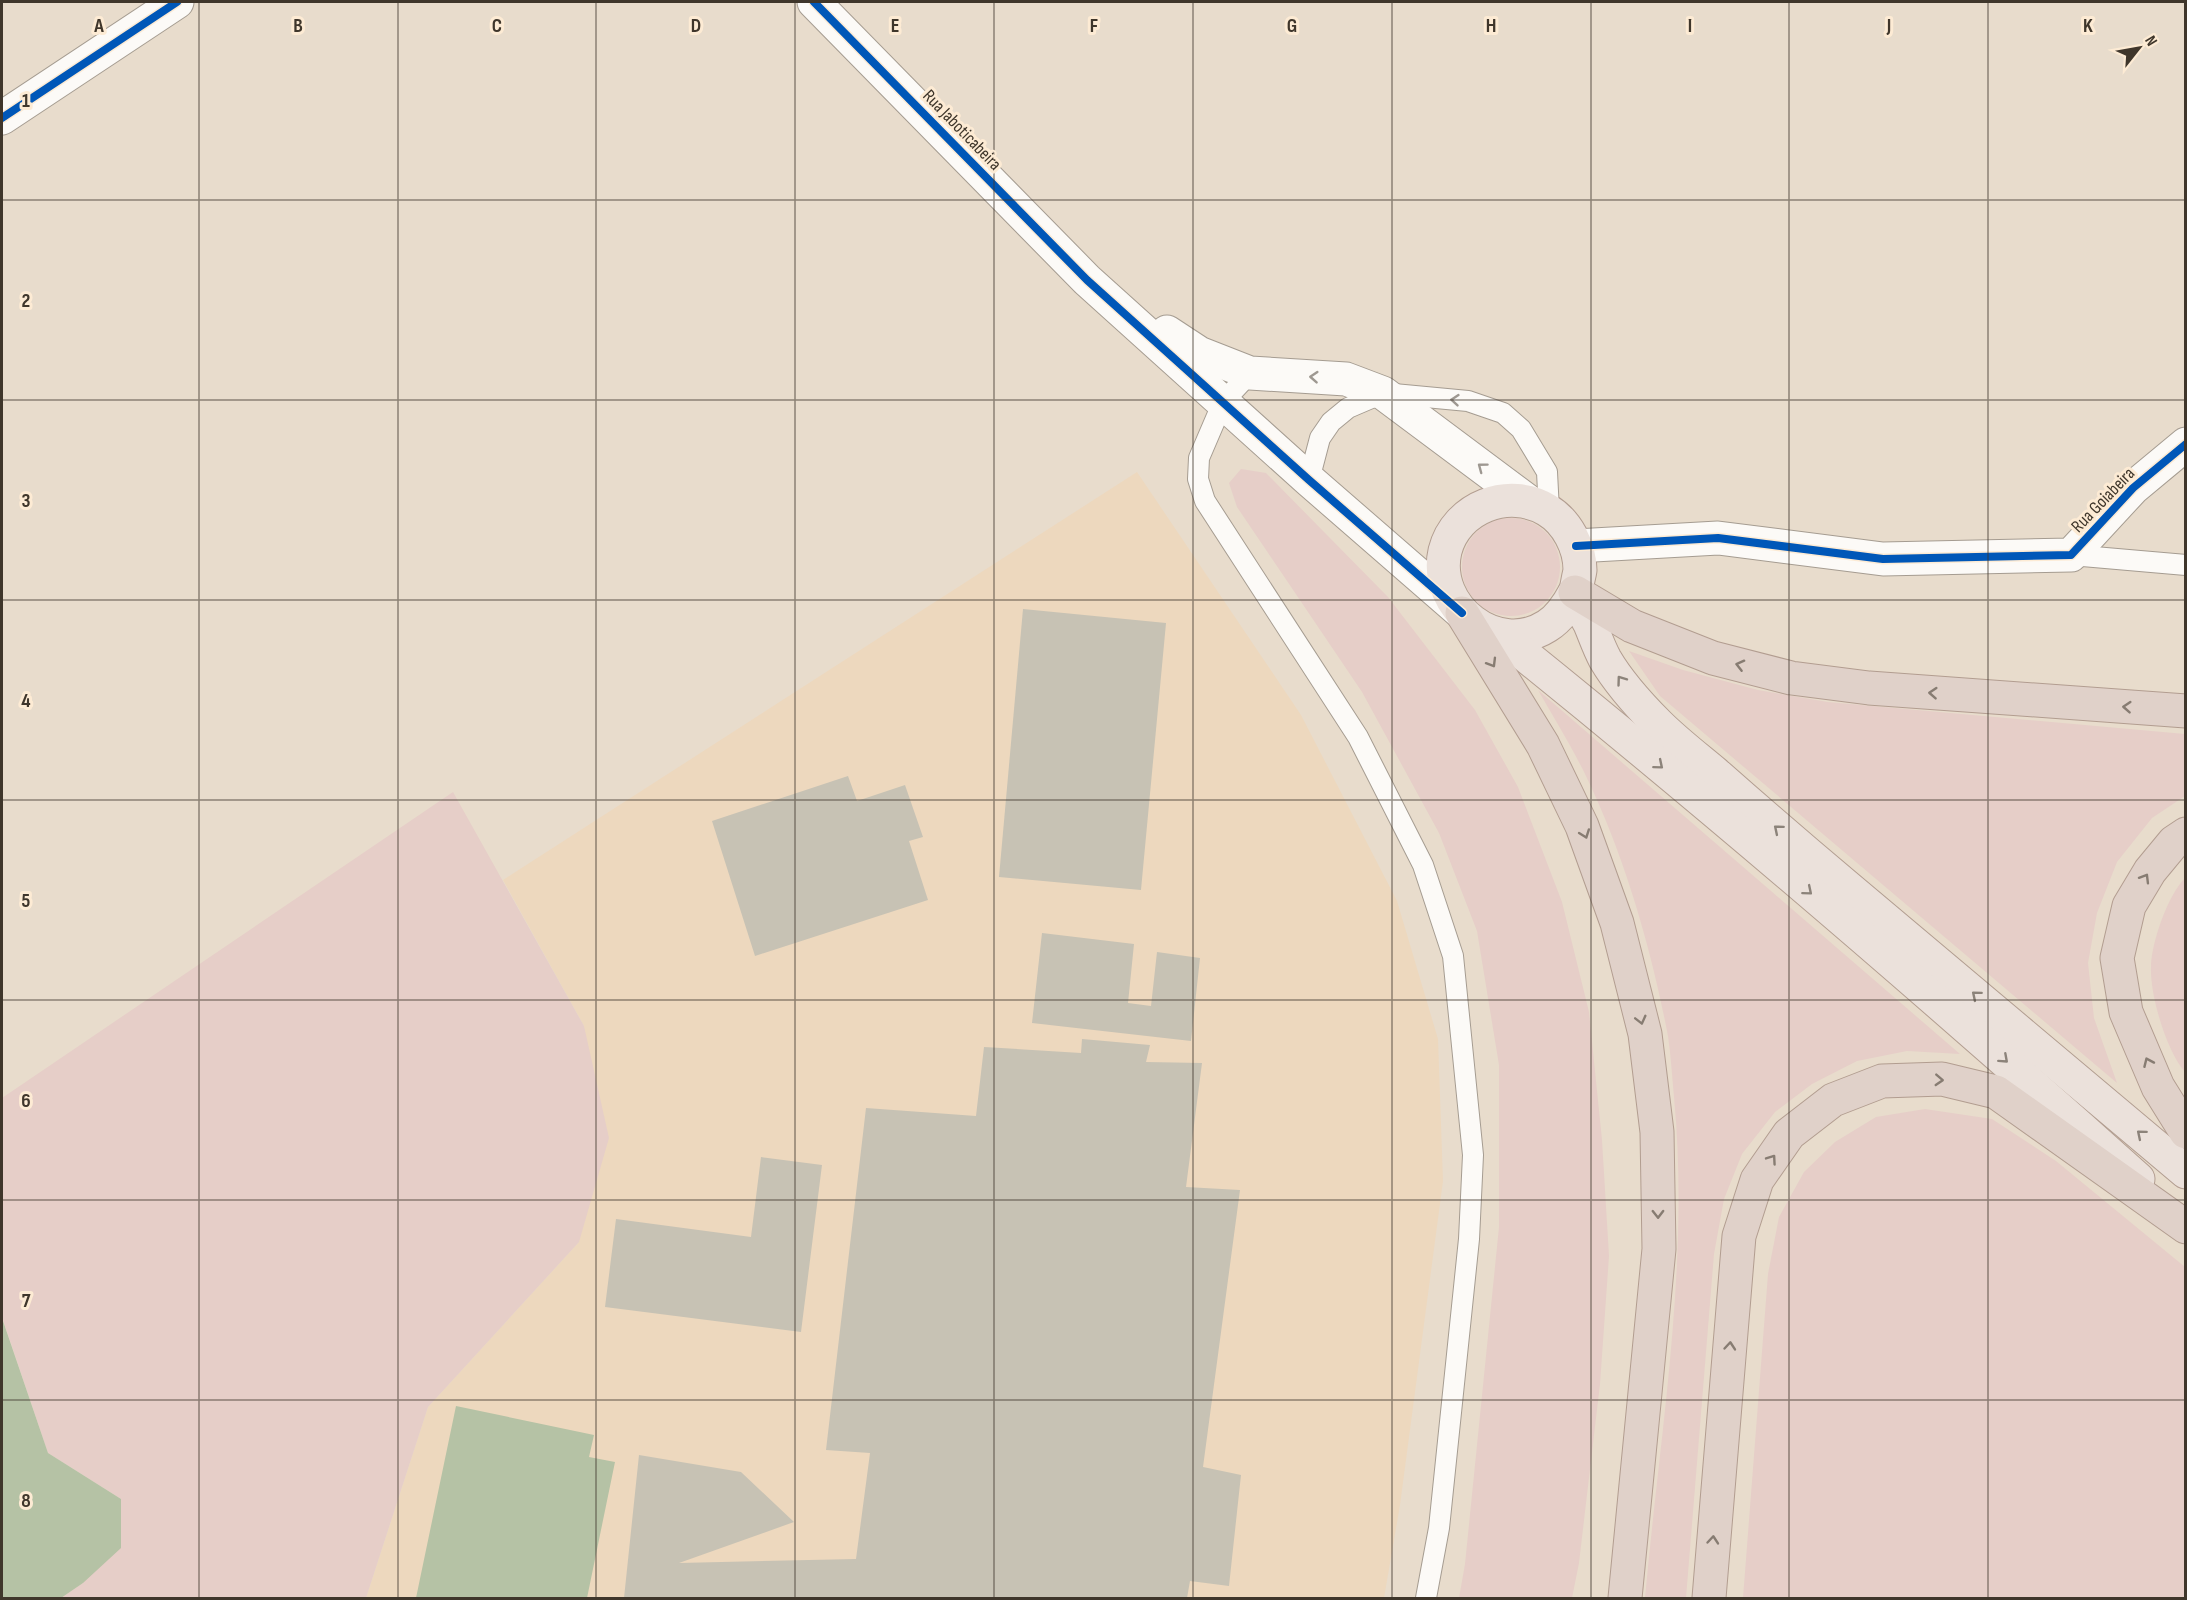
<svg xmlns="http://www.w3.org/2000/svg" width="2187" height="1600" font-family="'Sofia Sans Condensed',sans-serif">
<rect width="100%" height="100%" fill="#e8dccc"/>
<!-- built -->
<path fill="#edd8be" d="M1137,472L1301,715L1397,901L1438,1039L1443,1181L1400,1505L1384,1598H366L428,1407L579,1242L584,1026L503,880Z"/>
<!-- green -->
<g fill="#e6cec8">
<path d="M1241,469L1266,473L1388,597L1475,710L1518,787L1562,902L1589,1012L1602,1140L1609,1256L1600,1384L1579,1563L1572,1598H1459L1465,1564L1499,1227V1065L1477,931L1439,833L1362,692L1237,507L1229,483Z"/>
<circle cx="1511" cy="567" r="49"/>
<path d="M1629,651L1683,670L1758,690L1828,702L2185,734V796L2152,818L2117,862L2097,913L2088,963L2094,1018L2117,1083L1660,696Z"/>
<path d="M1538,690L1960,1054L1907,1051L1857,1061L1812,1084L1775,1112L1742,1154L1724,1199L1714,1254L1686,1598H1645C1660,1432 1690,1264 1674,1097C1672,1077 1671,1056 1668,1036C1651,948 1625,857 1586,776C1572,747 1554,718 1538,690Z"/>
<path d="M453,792L584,1026L609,1138L579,1242L428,1407L366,1598H61L83,1583L121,1499L48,1453L2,1317V1098Z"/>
<path d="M2185,878V1072C2167,1052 2150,996 2151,968C2151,943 2168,895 2185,878Z"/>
<path d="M1925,1109L1992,1119L2056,1161L2185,1267V1598H1743L1768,1274L1779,1217L1804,1172L1835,1142L1876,1117Z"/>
</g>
<!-- water -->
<g fill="#b5c2a5">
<path d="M2,1318L48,1453L121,1499V1548L83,1583L61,1598H2Z"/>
<path d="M456,1406L594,1435L589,1457L615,1462L587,1598H416Z"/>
</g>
<!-- building -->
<g fill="#c7c2b4">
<path d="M1023,609L1166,623L1141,890L999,877Z"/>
<path d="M848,776L857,801L905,785L923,837L909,841L928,900L755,956L712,821Z"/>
<path d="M1042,933L1134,944L1128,1003L1151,1006L1157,952L1200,958L1191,1041L1032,1023Z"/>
<path d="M1082,1039L1150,1045L1146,1062L1202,1063L1186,1187L1240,1190L1203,1467L1241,1475L1229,1586L1190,1581L1187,1598H624L639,1455L741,1472L794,1522L679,1563L856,1559L870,1453L826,1450L866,1108L976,1116L984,1047L1081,1053Z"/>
<path d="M761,1157L822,1165L801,1332L605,1307L616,1219L751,1237Z"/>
</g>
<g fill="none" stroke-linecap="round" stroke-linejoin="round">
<defs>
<g id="service">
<path d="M1250,373L1223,402L1199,458L1198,479L1205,501L1358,737L1423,865L1453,956L1473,1155L1469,1239L1439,1528L1426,1598"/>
<path d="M1309,480L1320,438L1331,422L1348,408L1383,393L1468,401L1503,413L1521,429L1547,472L1549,511"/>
<path d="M2071,555L2186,565"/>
</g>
<g id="minor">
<path d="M814,2L1087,280L1309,480L1462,613"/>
<path d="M2,118L177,2"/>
<path d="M1167,332L1199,353L1250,373L1346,379L1383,393L1529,502"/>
<path d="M1576,546L1718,538L1883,559L2071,555L2133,488L2186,444"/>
</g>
<g id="primary">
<path d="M1575,592C1568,605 1560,618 1547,626C1497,658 1432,607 1445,551C1456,507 1509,487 1547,510C1567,522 1580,547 1580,570C1579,578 1575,587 1577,595C1579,605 1585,615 1590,624C1595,636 1599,648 1605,659C1619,683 1639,705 1658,724C1676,742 1697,758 1716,774C1759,812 1803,850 1847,887C1960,982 2073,1077 2186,1172"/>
<path d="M1500,635C1718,810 1930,993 2138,1179"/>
</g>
<g id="motorway">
<path d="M1575,592L1632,626L1713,658L1791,678L1869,688L2186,711"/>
<path d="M1462,613L1543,745L1582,826L1617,923L1645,1034L1657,1132L1659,1249L1625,1598"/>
<path d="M2186,834L2174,842L2150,871L2129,906L2117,958L2126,1012L2158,1087L2186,1132"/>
<path d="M1709,1598L1739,1236L1757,1180L1789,1134L1833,1100L1882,1081L1942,1079L1996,1092L2186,1227"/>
</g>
</defs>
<!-- service casing -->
<use href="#service" stroke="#a59c91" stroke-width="22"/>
<!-- minor casing -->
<use href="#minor" stroke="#a59c91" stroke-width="35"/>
<!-- primary casing -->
<use href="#primary" stroke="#b29d90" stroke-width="35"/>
<!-- motorway casing -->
<use href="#motorway" stroke="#b29d90" stroke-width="35"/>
<!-- service -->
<use href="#service" stroke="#fcfaf7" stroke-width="20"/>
<!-- minor -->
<use href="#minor" stroke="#fcfaf7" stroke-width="33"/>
<!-- primary -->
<use href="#primary" stroke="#ebe1db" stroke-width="33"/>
<!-- motorway -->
<use href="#motorway" stroke="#e0d1c9" stroke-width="33"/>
<defs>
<g id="cycleway">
<path d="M814,2L1087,280L1309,480L1462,613"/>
<path d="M2,118L177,2"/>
<path d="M1576,546L1718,538L1883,559L2071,555L2133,488L2186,444"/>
</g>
</defs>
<!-- cycleway casing -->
<use href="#cycleway" stroke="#fdebd4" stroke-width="11"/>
<!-- cycleway -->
<use href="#cycleway" stroke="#0057b8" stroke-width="8"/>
</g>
<!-- one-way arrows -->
<defs><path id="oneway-chevron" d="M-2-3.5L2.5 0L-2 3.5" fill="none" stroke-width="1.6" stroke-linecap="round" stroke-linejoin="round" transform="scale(1.5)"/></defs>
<g stroke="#9e9891">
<use href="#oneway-chevron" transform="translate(1314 377) rotate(-176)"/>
<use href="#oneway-chevron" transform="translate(1455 400) rotate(-175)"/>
<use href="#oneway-chevron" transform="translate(1482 467) rotate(-143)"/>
</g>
<g stroke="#877c72">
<use href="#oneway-chevron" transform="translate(1492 663) rotate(59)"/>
<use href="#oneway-chevron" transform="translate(1740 665) rotate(-166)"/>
<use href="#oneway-chevron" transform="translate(1933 693) rotate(-176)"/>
<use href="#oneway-chevron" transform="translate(2127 707) rotate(-176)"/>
<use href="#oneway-chevron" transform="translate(1585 834) rotate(70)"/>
<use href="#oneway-chevron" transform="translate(2145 878) rotate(-59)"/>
<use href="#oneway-chevron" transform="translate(1641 1020) rotate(76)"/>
<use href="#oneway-chevron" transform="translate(2148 1062) rotate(-114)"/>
<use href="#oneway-chevron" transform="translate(1939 1080) rotate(3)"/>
<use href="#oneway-chevron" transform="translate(1772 1159) rotate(-55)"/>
<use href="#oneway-chevron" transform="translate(1658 1214) rotate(89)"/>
<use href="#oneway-chevron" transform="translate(1730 1346) rotate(-85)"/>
<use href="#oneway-chevron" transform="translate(1713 1540) rotate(-85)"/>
</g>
<g stroke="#8c837a">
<use href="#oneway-chevron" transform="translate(1621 680) rotate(-126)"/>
<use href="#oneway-chevron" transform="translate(1659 765) rotate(40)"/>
<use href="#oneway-chevron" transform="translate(1778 829) rotate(-140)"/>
<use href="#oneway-chevron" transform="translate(1808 891) rotate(40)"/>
<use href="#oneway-chevron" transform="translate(1976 995) rotate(-140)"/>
<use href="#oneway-chevron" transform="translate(2004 1059) rotate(42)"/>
<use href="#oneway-chevron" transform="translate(2141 1134) rotate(-140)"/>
</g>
<!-- grid -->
<path fill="none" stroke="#3f362b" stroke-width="1.5" stroke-opacity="0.55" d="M199,2V1598M398,2V1598M596,2V1598M795,2V1598M994,2V1598M1193,2V1598M1392,2V1598M1591,2V1598M1789,2V1598M1988,2V1598M2,200H2186M2,400H2186M2,600H2186M2,800H2186M2,1000H2186M2,1200H2186M2,1400H2186"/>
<g text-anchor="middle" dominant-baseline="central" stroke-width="6" stroke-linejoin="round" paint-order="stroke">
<!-- street labels -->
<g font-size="18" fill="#3f362b" stroke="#fdebd4">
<text transform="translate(962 130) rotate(46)">Rua Jaboticabeira</text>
<text transform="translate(2103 500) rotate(-46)">Rua Goiabeira</text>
</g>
</g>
<g font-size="20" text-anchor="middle" font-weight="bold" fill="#3f362b" stroke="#fdebd4" stroke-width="6" stroke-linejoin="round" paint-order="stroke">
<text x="99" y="32">A</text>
<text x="298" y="32">B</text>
<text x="497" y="32">C</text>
<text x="696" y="32">D</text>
<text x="895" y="32">E</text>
<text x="1094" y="32">F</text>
<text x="1292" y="32">G</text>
<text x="1491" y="32">H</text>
<text x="1690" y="32">I</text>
<text x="1889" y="32">J</text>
<text x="2088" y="32">K</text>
<text x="26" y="107">1</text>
<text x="26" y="307">2</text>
<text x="26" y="507">3</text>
<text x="26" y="707">4</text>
<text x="26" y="907">5</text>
<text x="26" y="1107">6</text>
<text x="26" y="1307">7</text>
<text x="26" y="1507">8</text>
</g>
<!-- border -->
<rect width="2187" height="1600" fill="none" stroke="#3f362b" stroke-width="6"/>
<!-- north arrow -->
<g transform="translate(2139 48) rotate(59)" stroke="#fdebd4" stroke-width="4.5" paint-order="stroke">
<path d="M0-4.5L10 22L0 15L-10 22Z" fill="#3f362b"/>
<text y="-9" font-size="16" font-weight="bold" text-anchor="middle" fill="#3f362b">N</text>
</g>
</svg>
